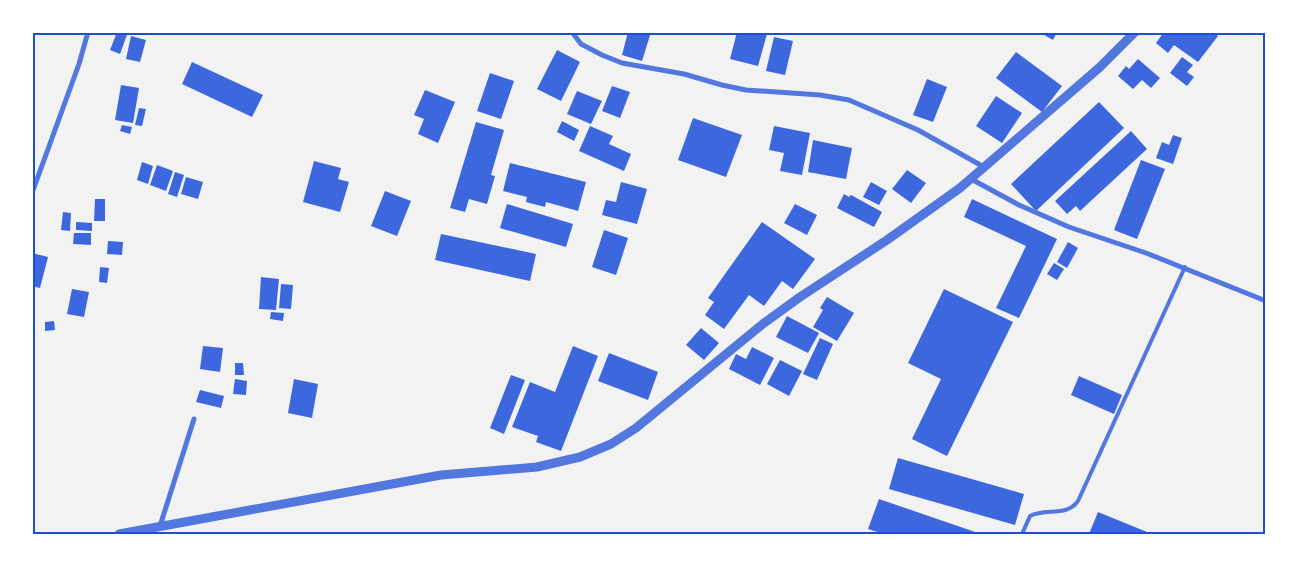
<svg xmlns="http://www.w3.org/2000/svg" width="1298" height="567" font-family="Arial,sans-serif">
<rect width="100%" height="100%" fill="#f2f2f2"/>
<!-- building -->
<g fill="#3d67dc">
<path d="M117,32H128L120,54L110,50Z"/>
<path d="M628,32H651L642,61L622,55Z"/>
<path d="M737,32H760L767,34L758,66L730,59Z"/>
<path d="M1039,32H1057L1053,40Z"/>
<path d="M1164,32H1213L1218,36L1198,62L1174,45L1168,53L1156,43Z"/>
<path d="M131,36L146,40L140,62L126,59Z"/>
<path d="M774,37L793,41L785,75L766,71Z"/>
<path d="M557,50L580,62L561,101L537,89Z"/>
<path d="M1016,52L1062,86L1042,112L996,78Z"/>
<path d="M1182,57L1193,65L1187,72L1194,77L1187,86L1170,73Z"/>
<path d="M1138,59L1160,78L1151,88L1142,80L1133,89L1118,76L1126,66L1129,69Z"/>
<path d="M192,62L263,95L252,117L182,84Z"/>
<path d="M490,73L514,81L501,119L477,111Z"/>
<path d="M927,79L947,87L933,122L913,115Z"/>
<path d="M121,85L139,88L133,123L115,120Z"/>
<path d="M612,86L630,92L620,118L602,111Z"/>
<path d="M425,90L455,102L438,143L418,134L424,119L414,115Z"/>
<path d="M577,91L602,101L591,124L567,114Z"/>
<path d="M996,96L1022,113L1002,143L976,126Z"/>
<path d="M1099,102L1124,128L1036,211L1011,184Z"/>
<path d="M139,108L146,109L142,126L135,125Z"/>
<path d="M693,118L742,135L726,177L678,160Z"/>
<path d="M562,121L579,130L574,141L557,132Z"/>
<path d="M476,122L504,130L491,175L495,176L487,204L469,199L465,212L450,208Z"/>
<path d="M122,125L132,127L130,134L120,131Z"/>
<path d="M590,126L613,136L609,144L631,154L624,171L579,151Z"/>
<path d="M774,126L810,133L802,175L780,171L784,153L769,150Z"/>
<path d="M1131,131L1147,149L1080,211L1076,206L1067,214L1055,201Z"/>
<path d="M1173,135L1182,138L1173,164L1156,158L1162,142L1169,145Z"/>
<path d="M813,140L852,148L846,179L808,172Z"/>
<path d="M1141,160L1165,169L1137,239L1114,230Z"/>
<path d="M314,161L341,168L338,179L349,182L340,212L303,202Z"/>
<path d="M142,162L153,166L148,184L137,180Z"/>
<path d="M510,163L586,182L578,211L546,202L545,207L526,202L527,197L503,191Z"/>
<path d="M157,165L173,171L166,191L150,185Z"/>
<path d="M907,170L926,183L911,203L892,189Z"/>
<path d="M175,172L184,175L177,197L168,194Z"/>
<path d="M186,177L203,182L198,199L181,194Z"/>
<path d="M621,182L647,189L637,224L602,215L606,200L616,202Z"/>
<path d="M871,182L887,191L879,205L863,197Z"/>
<path d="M385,191L411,201L397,236L371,226Z"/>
<path d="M844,194L849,197L851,195L882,212L874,227L837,208Z"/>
<path d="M95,199H105V221H94Z"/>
<path d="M972,199L1057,239L1019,318L996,308L1026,246L964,217Z"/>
<path d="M507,204L573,224L566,247L500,228Z"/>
<path d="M795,204L817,215L807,235L784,223Z"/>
<path d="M63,212L71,213L70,231L61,230Z"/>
<path d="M76,222L92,223V231L76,230Z"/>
<path d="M762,222L815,259L793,289L782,281L764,306L749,295L724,329L705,315L714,302L708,298Z"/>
<path d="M604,230L628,238L616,275L592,267Z"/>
<path d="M74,233H91V245L73,244Z"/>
<path d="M441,234L536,254L530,281L435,260Z"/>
<path d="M108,241L123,242L122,255L107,254Z"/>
<path d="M1068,242L1078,248L1067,268L1057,262Z"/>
<path d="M32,253L48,257L40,288L32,286Z"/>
<path d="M1054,263L1064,269L1057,280L1047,274Z"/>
<path d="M100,267L109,268L107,283L99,282Z"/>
<path d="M261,277L279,279L276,310L259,309Z"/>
<path d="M281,284L293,285L291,309L279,308Z"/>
<path d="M72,289L89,292L84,317L67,314Z"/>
<path d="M944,289L1013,322L947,456L912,439L941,379L908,363Z"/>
<path d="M827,297L854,313L837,341L813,327L823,310L820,308Z"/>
<path d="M271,312L284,313L283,321L270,319Z"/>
<path d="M787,316L819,333L808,353L776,337Z"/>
<path d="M54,321L55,330L45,331V322Z"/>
<path d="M701,328L719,343L704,360L686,345Z"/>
<path d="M820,338L833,344L817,380L803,374Z"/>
<path d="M203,346L223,348L220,372L200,369Z"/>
<path d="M573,346L598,356L561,451L536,442L538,436L512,427L530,382L555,392Z"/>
<path d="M752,347L774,358L760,385L729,369L736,354L746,359Z"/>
<path d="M609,353L658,372L648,400L598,381Z"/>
<path d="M780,360L802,371L789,396L767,384Z"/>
<path d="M235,363H243L244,375H235Z"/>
<path d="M511,375L525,380L504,434L490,428Z"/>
<path d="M1079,376L1122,395L1114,414L1071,395Z"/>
<path d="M235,379L247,381L246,395L233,394Z"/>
<path d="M294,379L318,384L312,418L288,413Z"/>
<path d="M200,390L224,396L221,408L196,402Z"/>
<path d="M898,458L1024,494L1015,525L889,489Z"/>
<path d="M879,499L981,534H884L868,529Z"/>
<path d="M1098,512L1152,534H1089Z"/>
</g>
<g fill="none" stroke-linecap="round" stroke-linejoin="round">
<!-- service -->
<path stroke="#5277de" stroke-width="4" d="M1022,534L1030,516C1046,508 1067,517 1078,501L1185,267"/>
<!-- minor -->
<g stroke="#5277de" stroke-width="5">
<path d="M572,32L581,44L602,55L622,63L684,74L722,85L746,90L820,95L849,100L918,130L984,167"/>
<path d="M971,179L1019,205L1069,227L1146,253L1266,301"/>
<path d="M32,193L79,64L88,32"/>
<path d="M160,526L194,419"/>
</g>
<!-- tertiary -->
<path stroke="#5277de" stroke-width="9" d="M119,534L441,475L537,467L580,457L611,444L636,428L764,323L800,297L887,240L960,188L1100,67L1135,32"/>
</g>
<!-- border -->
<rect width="1298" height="567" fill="none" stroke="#ffffff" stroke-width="68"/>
<rect x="34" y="34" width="1230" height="499" fill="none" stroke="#1d4ed8" stroke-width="2"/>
</svg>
